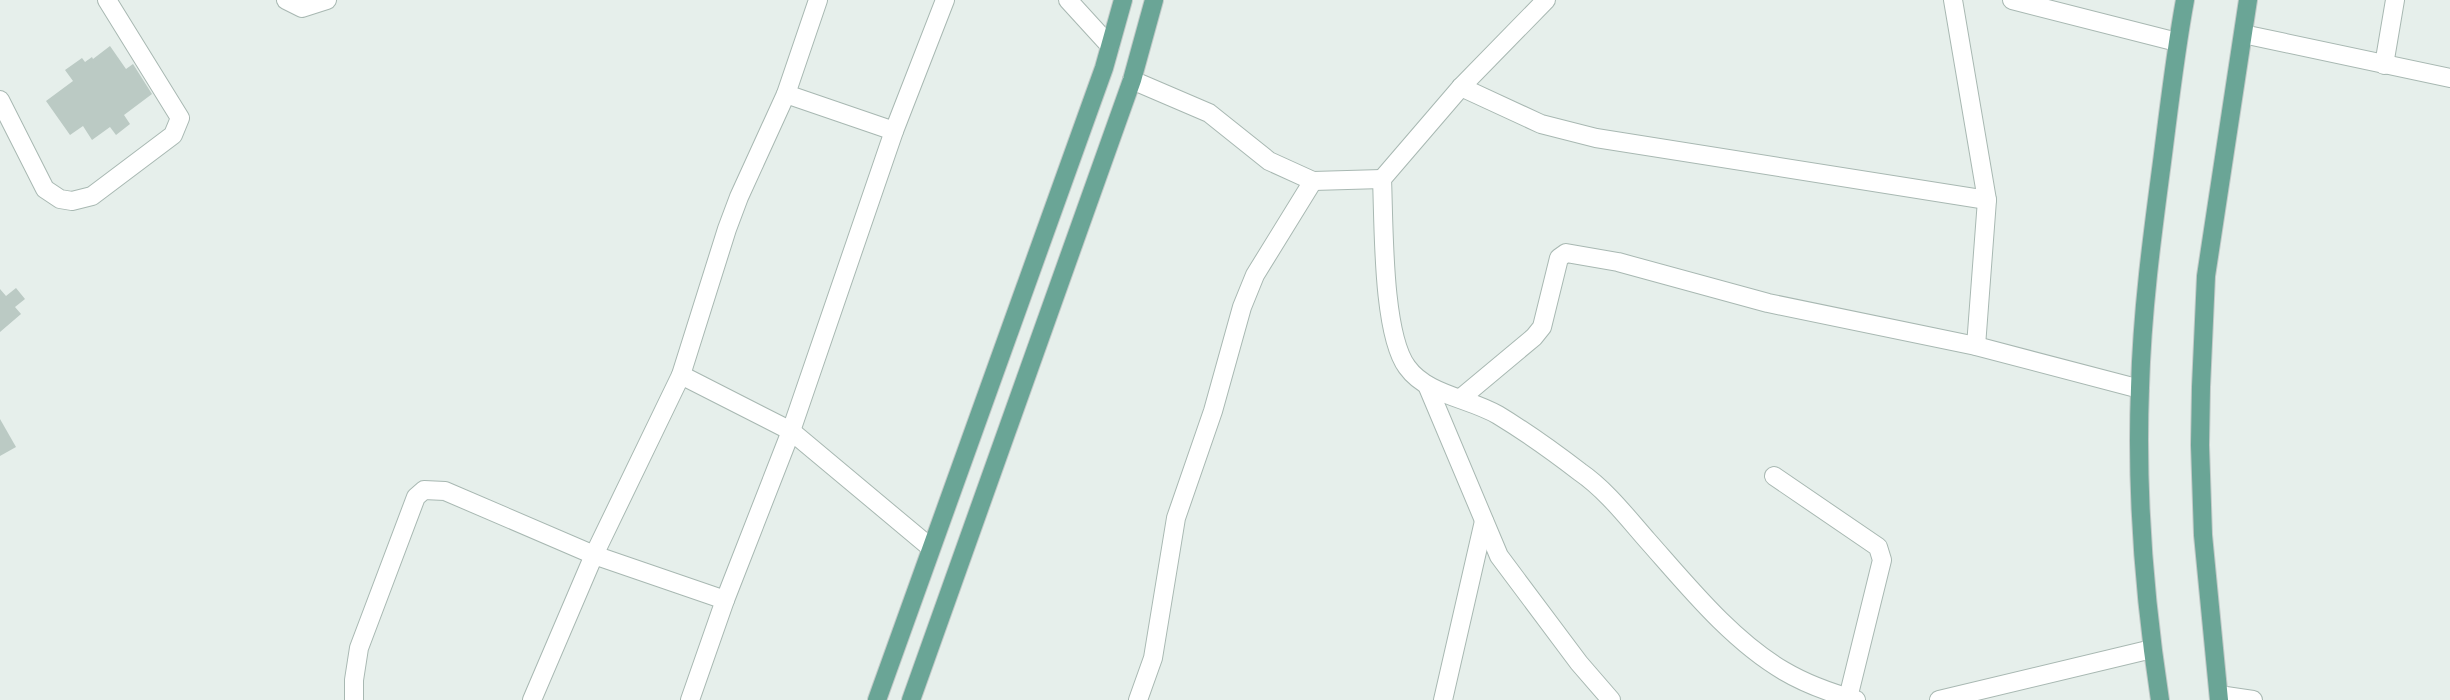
<svg xmlns="http://www.w3.org/2000/svg" width="2450" height="700" font-family="Roboto,sans-serif">
<rect width="100%" height="100%" fill="#e6efeb"/>
<!-- building -->
<g fill="#bbcac4">
<path d="M110,46L126,69L133,64L152,94L124,115L130,124L116,135L110,127L92,140L83,126L70,135L46,101L73,81L65,70L82,58L85,62L92,57L93,59Z"/>
<path d="M16,288L25,299L15,307L21,314L0,332V289L6,296Z"/>
<path d="M0,419L16,447L0,456Z"/>
</g>
<g fill="none" stroke-linecap="round" stroke-linejoin="round">
<defs>
<g id="minor">
<path d="M286,0L302,8L327,0"/>
<path d="M1068,0L1110,46"/>
<path d="M1546,0L1461,87L1382,179C1384,224 1382,333 1407,367C1427,395 1469,398 1498,415C1526,432 1554,452 1580,472C1606,490 1626,516 1647,540C1687,585 1731,640 1784,671C1806,684 1831,693 1856,700"/>
<path d="M1953,0L1987,200L1976,346"/>
<path d="M2012,0L2177,42"/>
<path d="M2243,34L2450,78"/>
<path d="M2384,65L2395,0"/>
<path d="M1132,80L1209,113L1269,161L1313,181L1382,179"/>
<path d="M1461,87L1541,124L1596,138L1987,200"/>
<path d="M786,94L894,131"/>
<path d="M0,100L45,189L60,199L72,201L92,196L173,135L180,118L107,0"/>
<path d="M681,375L791,431L931,548"/>
<path d="M1427,385L1499,556L1579,663L1611,700"/>
<path d="M1461,398L1534,337L1542,327L1559,258L1566,253L1618,262L1768,303L1976,346L2140,389"/>
<path d="M1774,476L1878,547L1882,560L1848,698L1849,700"/>
<path d="M2219,695L2253,700"/>
<path d="M354,700V680L359,648L416,497L424,490L445,491L594,555L725,600"/>
<path d="M532,700L594,555L681,375L727,229L739,197L786,94L818,0"/>
<path d="M690,700L725,600L791,431L894,131L945,0"/>
<path d="M1138,700L1153,658L1176,518L1213,411L1242,307L1255,275L1313,181"/>
<path d="M1443,700L1484,521"/>
<path d="M1939,700L2152,649"/>
</g>
<g id="primary">
<path d="M877,700L1104,68L1123,0"/>
<path d="M911,700L1132,80L1154,0"/>
<path d="M2160,700C2144,596 2136,493 2140,388C2142,312 2152,237 2162,162C2169,108 2175,54 2185,0"/>
<path d="M2219,700L2203,535L2200,445L2201,387L2206,276L2248,0"/>
</g>
</defs>
<!-- minor casing -->
<use href="#minor" stroke="#a8b8b2" stroke-width="20"/>
<!-- primary casing -->
<use href="#primary" stroke="#c2cac8" stroke-width="20"/>
<!-- minor -->
<use href="#minor" stroke="#fff" stroke-width="18"/>
<!-- primary -->
<use href="#primary" stroke="#6aa596" stroke-width="18"/>
</g>
</svg>
